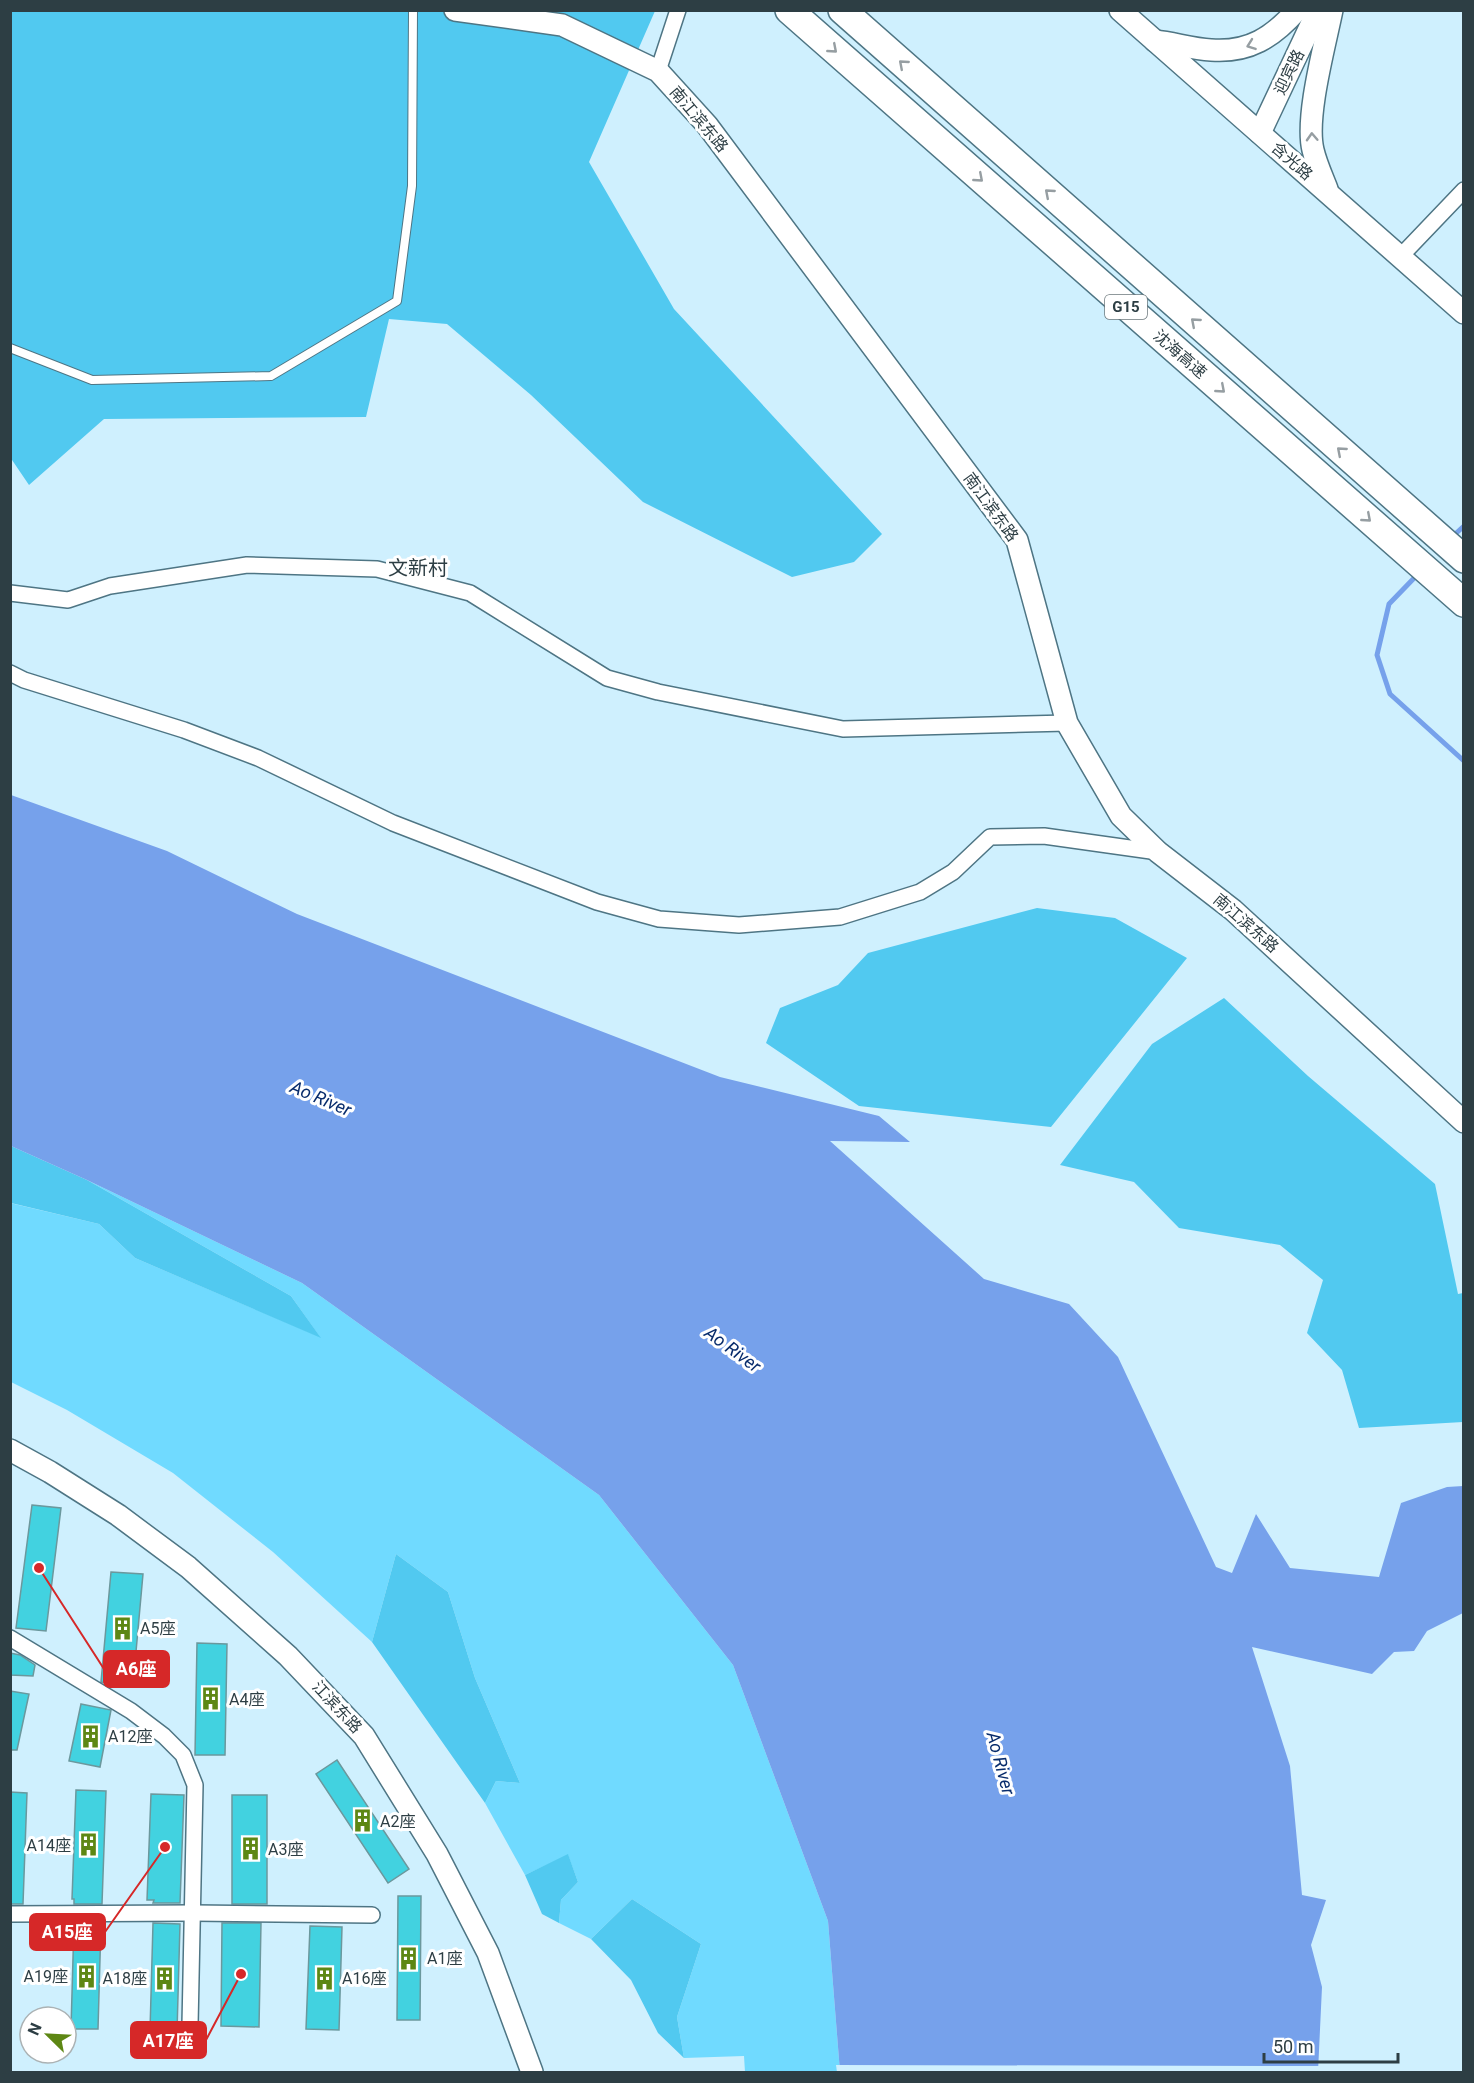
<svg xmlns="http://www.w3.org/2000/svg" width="1474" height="2083" font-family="Roboto,'Noto Sans SC',sans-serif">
<rect width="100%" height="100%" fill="#cff0fe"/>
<!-- green -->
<path fill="#70daff" d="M87,1180L302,1283L599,1495L733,1665L828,1921L840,2072H745L744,2056L684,2058L677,2017L701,1944L632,1899L591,1939L559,1923L561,1900L578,1882L568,1855L525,1875L485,1803L496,1781L520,1783L475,1678L448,1592L396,1554L372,1642L273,1552L173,1473L67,1410L11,1382L10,1203L99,1224L135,1258L320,1337L291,1296Z"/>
<!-- forest -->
<g fill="#51c9f0">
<path d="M10,11H655L589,162L674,309L882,534L854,562L792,577L643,502L531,395L447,324L389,319L366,417L104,419L29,485L10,457Z"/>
<path d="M1037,908L1115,918L1187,958L1051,1127L859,1106L766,1043L780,1008L838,985L868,953Z"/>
<path d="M1224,998L1308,1076L1435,1184L1458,1294L1463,1293V1422L1359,1428L1342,1370L1307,1333L1323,1280L1280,1245L1179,1228L1134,1182L1060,1165L1152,1044Z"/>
<path d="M11,1146L87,1180L291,1296L321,1338L135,1258L99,1224L11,1203Z"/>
<path d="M396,1554L448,1592L475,1678L520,1783L496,1781L485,1803L372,1642Z"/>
<path d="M568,1854L578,1882L561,1900L559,1923L542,1914L525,1875Z"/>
<path d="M632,1899L701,1944L677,2017L684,2058L658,2033L631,1980L591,1939Z"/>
</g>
<!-- water -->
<path fill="#76a1eb" d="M11,795L167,851L297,914L720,1077L879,1116L910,1142L830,1141L984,1279L1069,1304L1118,1357L1216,1567L1232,1573L1256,1514L1290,1568L1379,1577L1401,1503L1447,1487L1463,1486V1613L1427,1631L1414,1651L1394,1652L1372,1674L1252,1647L1290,1766L1302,1895L1326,1900L1311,1945L1322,1987L1318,2072H840L828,1921L733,1665L599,1495L302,1283L87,1180L11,1146Z"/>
<!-- pier -->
<path fill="#cff0fe" d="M836,2065L1321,2066V2072H837Z"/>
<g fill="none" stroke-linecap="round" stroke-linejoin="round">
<!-- stream -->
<g stroke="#76a1eb" stroke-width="5">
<path d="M1452,537L1464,526"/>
<path d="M1419,573L1389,604L1377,655L1390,694L1464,761"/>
</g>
</g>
<!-- building -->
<g fill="#42d2e0" stroke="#6b989d" stroke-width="1.5">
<path d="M32,1505L61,1508L46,1631L16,1628Z"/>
<path d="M111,1572L143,1574L133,1685L101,1682Z"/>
<path d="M197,1643L227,1644L225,1755H195Z"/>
<path d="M10,1653L20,1655L35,1665L33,1676L10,1675Z"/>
<path d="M10,1691L29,1694L17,1750H10Z"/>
<path d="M81,1704L111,1710L100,1767L69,1761Z"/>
<path d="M337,1760L409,1869L388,1883L316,1774Z"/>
<path d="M76,1790L106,1791L102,1904H74V1899H72Z"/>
<path d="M10,1792L27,1793L23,1904H10Z"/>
<path d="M151,1794L184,1795L180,1903H153L154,1900H147Z"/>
<rect x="232" y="1795" width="35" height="109"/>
<path d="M398,1896H421L420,2020H397Z"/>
<path d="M74,1923H101L98,2029H71Z"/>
<path d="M153,1923L180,1924L177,2032L150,2031Z"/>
<path d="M222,1923H261L259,2027L221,2026Z"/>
<path d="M310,1926L342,1927L339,2030L306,2029Z"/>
</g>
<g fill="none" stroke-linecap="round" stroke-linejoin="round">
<defs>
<path id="lane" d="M10,348L92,380L271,376L397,301L412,186L413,10"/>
<g id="street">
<path d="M658,71L678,10"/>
<path d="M1400,257L1464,190"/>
<path d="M10,593L68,600L110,586L247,565L377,569L470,593L607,678L658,692L843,729L1067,723"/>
<path d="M10,673L24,680L184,730L258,758L393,823L597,902L659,919L739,925L840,917L920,892L953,872L990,837L1044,836L1158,852"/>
<path d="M10,1638L131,1711L164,1736L183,1755L195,1785L190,2025"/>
<path d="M10,1914L194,1913L372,1915"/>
</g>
<g id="secondary">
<path d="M455,10L562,25L658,71L707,125L1017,540L1067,723L1121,816L1158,852L1233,910L1464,1122"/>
<path d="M1120,10L1464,313"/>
<path d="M1155,41C1174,43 1192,49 1211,50C1249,53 1273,37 1297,10"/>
<path d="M1260,133L1318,10"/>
<path d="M1327,189C1322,176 1316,163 1313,150C1305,117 1325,45 1332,10"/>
<path d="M10,1450L50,1472L118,1515L188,1567L288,1656L364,1736L437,1854L488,1953L532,2072"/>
</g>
<g id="highway">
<path d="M789,10L1464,603"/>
<path d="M842,10L1464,559"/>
</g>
</defs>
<!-- lane casing -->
<use href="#lane" stroke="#4e7584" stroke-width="10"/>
<!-- street casing -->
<use href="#street" stroke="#4e7584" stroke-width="18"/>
<!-- secondary casing -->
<use href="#secondary" stroke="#4e7584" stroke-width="24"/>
<!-- highway casing -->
<use href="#highway" stroke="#4e7584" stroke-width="30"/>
<!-- lane -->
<use href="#lane" stroke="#fff" stroke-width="8"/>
<!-- street -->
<use href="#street" stroke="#fff" stroke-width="15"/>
<!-- secondary -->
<use href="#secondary" stroke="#fff" stroke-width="21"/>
<!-- highway -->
<use href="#highway" stroke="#fff" stroke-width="27"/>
</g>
<!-- one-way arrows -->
<defs><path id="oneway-chevron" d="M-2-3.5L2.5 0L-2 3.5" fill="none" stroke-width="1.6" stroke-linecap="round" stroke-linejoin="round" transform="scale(1.5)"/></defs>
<g stroke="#969ea2">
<use href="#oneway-chevron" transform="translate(1251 45) rotate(160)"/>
<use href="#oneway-chevron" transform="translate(833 49) rotate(41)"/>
<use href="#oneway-chevron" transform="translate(903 64) rotate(-139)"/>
<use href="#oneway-chevron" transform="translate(1312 137) rotate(-93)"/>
<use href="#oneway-chevron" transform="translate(979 178) rotate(41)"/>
<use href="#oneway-chevron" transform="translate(1049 193) rotate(-139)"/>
<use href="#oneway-chevron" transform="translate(1195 322) rotate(-139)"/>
<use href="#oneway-chevron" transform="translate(1221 389) rotate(41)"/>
<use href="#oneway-chevron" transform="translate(1341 451) rotate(-139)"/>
<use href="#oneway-chevron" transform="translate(1367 518) rotate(41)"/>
</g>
<!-- icons -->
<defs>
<symbol id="building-bare" viewBox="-9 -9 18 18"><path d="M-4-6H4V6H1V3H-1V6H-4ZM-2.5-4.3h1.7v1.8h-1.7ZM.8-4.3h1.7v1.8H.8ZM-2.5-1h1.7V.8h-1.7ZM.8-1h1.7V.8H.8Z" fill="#5d8714" stroke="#fff" stroke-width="2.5" paint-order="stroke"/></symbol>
</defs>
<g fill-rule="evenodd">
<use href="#building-bare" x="106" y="1612" width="33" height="33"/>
<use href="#building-bare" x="194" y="1682" width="33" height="33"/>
<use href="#building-bare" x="74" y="1720" width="33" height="33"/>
<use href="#building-bare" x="346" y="1804" width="33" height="33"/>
<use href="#building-bare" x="72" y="1828" width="33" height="33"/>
<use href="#building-bare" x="234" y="1832" width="33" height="33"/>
<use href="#building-bare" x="392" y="1942" width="33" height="33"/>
<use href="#building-bare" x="70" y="1960" width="33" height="33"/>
<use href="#building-bare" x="148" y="1962" width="33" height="33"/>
<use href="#building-bare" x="308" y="1962" width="33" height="33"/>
</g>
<g text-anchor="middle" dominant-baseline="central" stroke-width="6" stroke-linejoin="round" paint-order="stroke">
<!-- shield labels -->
<rect fill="#fff" stroke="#6c787c" stroke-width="1.5" x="1105" y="295" width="42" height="24" rx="4.5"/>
<g font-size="15" font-weight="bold" fill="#2d3e44">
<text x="1126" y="307">G15</text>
</g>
<!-- street labels -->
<g font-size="16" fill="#2d3e44" stroke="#fff">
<text transform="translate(1289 72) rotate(-64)">迎宾路</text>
<text transform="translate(699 119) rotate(50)">南江滨东路</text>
<text transform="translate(1292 161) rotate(41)">含光路</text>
<text transform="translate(1180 354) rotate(41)">沈海高速</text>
<text transform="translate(991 507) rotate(54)">南江滨东路</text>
<text transform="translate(1246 923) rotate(41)">南江滨东路</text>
<text transform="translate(337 1707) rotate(47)">江滨东路</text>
</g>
<!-- poi labels -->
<g font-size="16" fill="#2d3e44" stroke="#fff" text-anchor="start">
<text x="140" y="1628">A5座</text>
<text x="229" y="1699">A4座</text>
<text x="108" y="1736">A12座</text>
<text x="380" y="1821">A2座</text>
<text x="71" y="1845" text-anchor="end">A14座</text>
<text x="268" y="1849">A3座</text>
<text x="427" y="1958">A1座</text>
<text x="68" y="1976" text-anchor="end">A19座</text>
<text x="147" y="1978" text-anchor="end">A18座</text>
<text x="342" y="1978">A16座</text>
</g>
<!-- water labels -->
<g font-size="18" font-style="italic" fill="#082c6c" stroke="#fff">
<text transform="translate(321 1098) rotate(23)">Ao River</text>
<text transform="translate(733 1349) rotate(36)">Ao River</text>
<text transform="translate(1001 1763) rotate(75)">Ao River</text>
</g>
<!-- quarter labels -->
<g font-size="20" fill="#2d3e44" stroke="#fff">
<text x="418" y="568">文新村</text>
</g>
</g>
<!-- callouts -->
<path fill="none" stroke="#d62828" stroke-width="2" d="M39 1568L104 1669M165 1847L105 1932M241 1974L206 2040"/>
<g fill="#d62828" stroke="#fff" stroke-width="2">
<circle cx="39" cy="1568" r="6"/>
<circle cx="165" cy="1847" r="6"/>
<circle cx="241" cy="1974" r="6"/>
</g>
<g fill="#d62828" stroke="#d62828" stroke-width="2">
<rect x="104" y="1651" width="65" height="36" rx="6"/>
<rect x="30" y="1914" width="75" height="36" rx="6"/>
<rect x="131" y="2022" width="75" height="36" rx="6"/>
</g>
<g font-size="18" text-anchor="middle" font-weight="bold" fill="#fff">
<text x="136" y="1675">A6座</text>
<text x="67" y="1938">A15座</text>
<text x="168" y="2047">A17座</text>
</g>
<!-- border -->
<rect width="1474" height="2083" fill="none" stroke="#2d3e44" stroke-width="24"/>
<!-- north arrow -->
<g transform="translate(48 2035) rotate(294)"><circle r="28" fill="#ffffff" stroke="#abb2b4" stroke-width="1.5"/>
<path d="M0-4.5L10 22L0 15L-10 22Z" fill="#5d8714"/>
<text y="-9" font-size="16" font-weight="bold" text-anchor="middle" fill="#2d3e44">N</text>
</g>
<!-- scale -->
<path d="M1264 2053v9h134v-9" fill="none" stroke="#2d3e44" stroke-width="3"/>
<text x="1273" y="2053" font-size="18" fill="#2d3e44" stroke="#ffffff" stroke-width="4.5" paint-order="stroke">50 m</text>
</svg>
